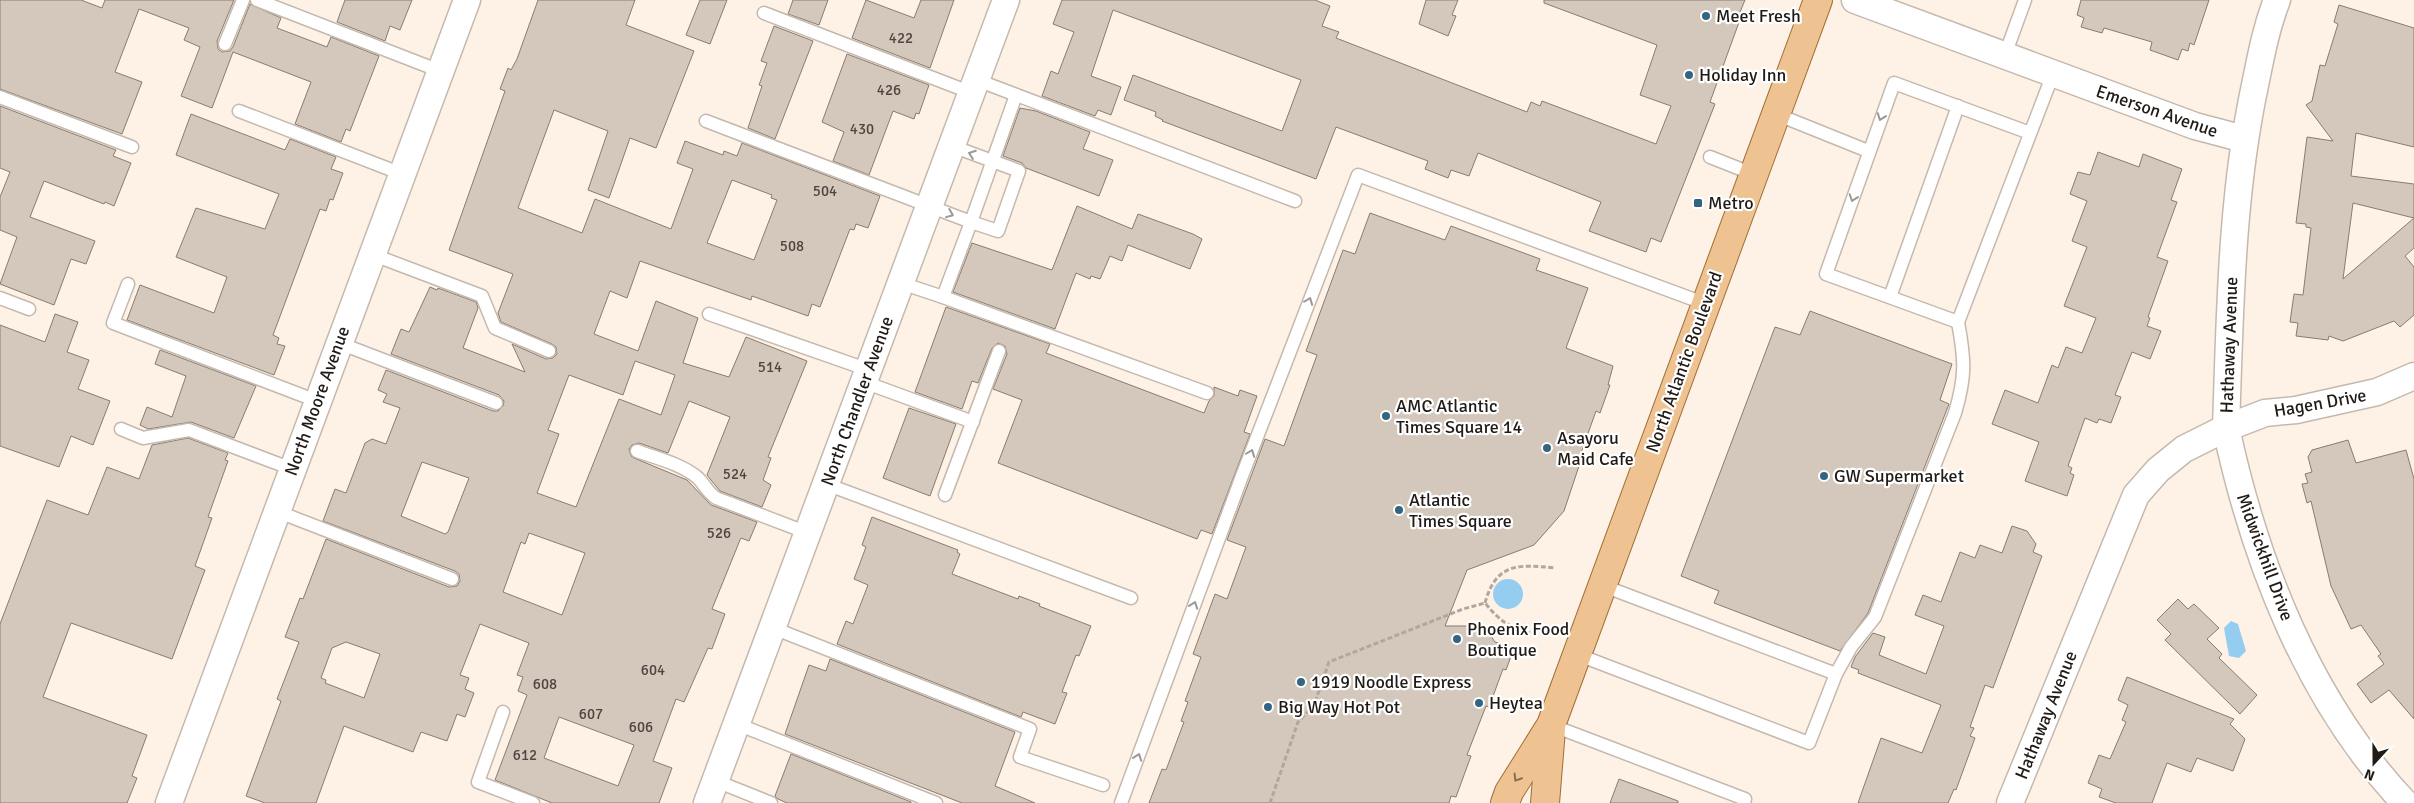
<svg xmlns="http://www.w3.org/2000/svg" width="2414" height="803" font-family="Signika,sans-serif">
<rect width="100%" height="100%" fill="#fef1e6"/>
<!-- water -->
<g fill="#94cdf0">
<circle cx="1508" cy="594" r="15"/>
<path d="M2231,621L2238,624L2246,651L2239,658L2229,656L2224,628Z"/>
</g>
<!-- building -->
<g fill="#d4c7bc" stroke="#887c72" fill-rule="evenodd">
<path d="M0,0H81L102,8L105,0H234L217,41L218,49L222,52L230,51L233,47L250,4L281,18L277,28L327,47L331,37L379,56L350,131L346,129L341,142L295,124L311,82L233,52L212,108L181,96L200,47L184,40L189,28L139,9L115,72L142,82L122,134L0,89Z"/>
<path d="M345,0H412L400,30L390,26L385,41L337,22Z"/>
<path d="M538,0H635L626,25L694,51L656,148L630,138L609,198L588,190L608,131L554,110L518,208L582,233L595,199L671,229L693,169L677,163L685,141L723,155L724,151L737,156L742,143L880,196L868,228L856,224L854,230L850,229L820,307L812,304L808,316L752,296L751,300L640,261L627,298L610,291L594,334L638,351L656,301L698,318L683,363L729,377L746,337L807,361L768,457L771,458L763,480L771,485L762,507L720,491L707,475L730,417L689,401L668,453L639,443L632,445L629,449L631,456L634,458L687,480L711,505L757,522L749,541L741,538L740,540L712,609L725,614L712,649L708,648L684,702L676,699L653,761L672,768L659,803H552L495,780L527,695L518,691L523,677L517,675L529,643L480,624L460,675L469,678L465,689L474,693L465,717L457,714L447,741L421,732L413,752L344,726L316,803H265L246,796L281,701L277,699L299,642L285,637L300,598L303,599L326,539L449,587L457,586L460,581L459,574L455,571L323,521L335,489L346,493L365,443L372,439L386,444L400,408L383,402L387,394L378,390L386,370L493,411H498L503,406L504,401L499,395L391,354L401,329L409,332L430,287L437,290L438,288L476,302L478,308L463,348L525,372L512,344L546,359L553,358L557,354L556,347L552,344L501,322L498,313L513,274L449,250L505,91L500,89L508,68L511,70L517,59ZM732,180L772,195L771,198L777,200L754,260L707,243ZM635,361L675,375L661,415L619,399L576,507L537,493L559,434L548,430L569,375L623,395ZM422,462L469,478L448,532L445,534L401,516ZM529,533L585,553L562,615L503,592L521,542L525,544ZM346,642L380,654L364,698L325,683L326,680L321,678L332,648ZM559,717L634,745L618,786L544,758Z"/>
<path d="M700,0H727L710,44L686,35Z"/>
<path d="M793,0H828L819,25L788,14Z"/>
<path d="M866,0L914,18L921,0H954L930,68L852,38Z"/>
<path d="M1062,0H1315L1330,6L1322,26L1339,32L1336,38L1527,112L1531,102L1540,106L1542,101L1656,144L1671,106L1640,95L1657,45L1544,3V0H1745L1740,12L1742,14L1710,102L1715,104L1661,242L1651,238L1646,252L1589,231L1601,202L1478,153L1469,176L1451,170L1448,178L1425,169L1428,161L1336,127L1316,179L1162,121L1163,120L1155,116L1156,112L1124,100L1133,75L1282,131L1301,80L1113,10L1091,76L1121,87L1111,115L1098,110L1095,116L1042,96L1051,71L1058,74L1074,32L1053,24Z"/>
<path d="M1426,0H1458L1452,15L1456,16L1448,36L1419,24Z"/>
<path d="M2081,0H2209L2194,45L2190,43L2188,51L2182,49L2178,60L2150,50L2152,42L2104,28L2102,33L2081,27L2084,18L2077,15Z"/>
<path d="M2339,5L2414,28V147L2356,133L2351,176L2414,184V248L2405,256L2414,267V315L2400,327L2394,321L2343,341L2329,336L2328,340L2296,336L2298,323L2290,322L2294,294L2303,295L2311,228L2306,227V224L2296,223L2307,137L2333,141L2306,105L2312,101L2320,65L2325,66L2338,24L2334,22ZM2353,203L2414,218L2343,279Z"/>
<path d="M774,26L813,41L775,139L748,128L762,86L759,85L767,63L761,61Z"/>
<path d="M847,54L929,85L919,114L916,113L914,119L893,111L869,175L833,161L844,132L822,122Z"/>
<path d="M0,106L116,150L113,156L131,163L114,206L105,202L104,204L44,181L30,217L95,241L86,264L71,259L54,305L0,284L17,237L0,230V197L10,172L0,168Z"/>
<path d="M1020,108L1036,111L1090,132L1083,149L1113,160L1099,196L1026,168L1022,163L1003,156Z"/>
<path d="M191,114L285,150L290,139L336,157L331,169L343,173L333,200L330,199L326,211L320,209L273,335L279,338L277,344L285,346L274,375L127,320L140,285L214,313L227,277L176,257L196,208L265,229L279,194L176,155Z"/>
<path d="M2098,152L2139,167L2143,154L2182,169L2171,200L2177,202L2157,257L2168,261L2148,317L2150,318L2147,326L2161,331L2150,359L2132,352L2115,395L2121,397L2111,423L2099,419L2097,423L2085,418L2068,466L2072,468L2070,473L2074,475L2067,496L2025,481L2039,442L1992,424L2005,390L2038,403L2052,365L2058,368L2066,347L2082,353L2096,318L2064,306L2087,247L2072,241L2087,201L2070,194L2078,172L2090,175Z"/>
<path d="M1077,206L1132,229L1138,214L1193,234L1202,239L1190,269L1128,245L1122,261L1110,256L1100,279L1091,276L1090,279L1076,273L1055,329L953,292L972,243L1052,270Z"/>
<path d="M1370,213L1445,240L1451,226L1540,259L1536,270L1588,288L1566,348L1613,366L1608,385H1610L1600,413L1596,411L1581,453L1583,454L1564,511L1534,545L1467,570L1445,626H1472L1481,629L1488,632L1495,642L1514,648L1506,670L1503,669L1489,707L1486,706L1467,755L1471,756L1456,797L1451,796L1449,803H1149L1162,769L1166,770L1184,722L1181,721L1188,702L1185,701L1201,657L1193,654L1215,594L1227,599L1246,547L1227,540L1250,479L1265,439L1284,446L1317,355L1306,351L1343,250L1355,254Z"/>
<path d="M946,307L1050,344L1046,353L1204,413L1209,401L1214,396V387L1238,396L1240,390L1257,396L1244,432L1250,434L1212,534L1201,530L1197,539L998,463L1022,400L993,389L1007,354L1005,346L998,343L992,348L978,383L972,381L962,409L915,392Z"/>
<path d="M1810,311L1952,364L1940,400L1949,404L1868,613L1840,651L1714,603L1719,591L1681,576L1775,327L1800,335Z"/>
<path d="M55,314L78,322L67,352L89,360L78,389L110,401L93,445L71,436L59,467L0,446V325L45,342Z"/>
<path d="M160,350L256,386L234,438L191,422L148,429L140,425L147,407L172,417L186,376L155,364Z"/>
<path d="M909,408L956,424L930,496L883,478Z"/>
<path d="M188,438L228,453L225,460L228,461L208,517L212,518L195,566L205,570L172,659L71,623L43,697L147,735L132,776L137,778L127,803H0V624L47,500L88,515L107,467L139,479L152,445Z"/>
<path d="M2348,440L2356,463L2406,450L2414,479V719L2389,690L2371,703L2357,684L2384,664L2378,656L2381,654L2361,625L2351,629L2331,586L2311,501L2307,503L2302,484L2308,483L2305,474L2312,472L2308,457L2312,450Z"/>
<path d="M872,517L958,550L957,552L960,554L952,574L1018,599L1019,596L1040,604L1039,606L1091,626L1079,656L1076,655L1062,692L1067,693L1055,724L1023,712L1021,717L837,644L846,621L853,624L868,585L854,579L866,547L862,545Z"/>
<path d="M2012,526L2027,531L2036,544L2033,552L2042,556L1993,688L1985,685L1970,727L1974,728L1970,736L1975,738L1956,790L1954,789L1948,803H1858L1881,738L1922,753L1941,705L1858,673L1859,670L1851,667L1855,657L1873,633L1885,637L1879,655L1926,674L1944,626L1915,615L1923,595L1941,602L1960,552L1975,558L1980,545L2002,553Z"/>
<path d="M2178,599L2188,609L2194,604L2219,628L2207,639L2222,654L2219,658L2257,695L2240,714L2165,640L2171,634L2157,620Z"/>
<path d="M830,659L1015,732L995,786L1035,803H962L785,734L809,665L826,671Z"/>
<path d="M2127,677L2234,719L2230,724L2245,739L2233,771L2197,758L2191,772L2167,763L2152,803H2116L2099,797L2102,789L2088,783L2099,755L2110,759L2126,722L2122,720L2128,705L2118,700Z"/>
<path d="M791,754L911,802V803H787L778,799L775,796Z"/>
<path d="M1619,779L1678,801V803H1610Z"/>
</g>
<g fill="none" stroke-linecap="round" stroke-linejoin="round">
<defs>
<g id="lane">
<path d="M257,0L440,71"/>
<path d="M764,13L972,93"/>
<path d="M225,44L243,0"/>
<path d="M2005,55L2025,0"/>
<path d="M977,80L1295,201"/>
<path d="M0,97L132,147"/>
<path d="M239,111L402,174"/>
<path d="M1776,114L1868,151"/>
<path d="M706,121L971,222L1016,95"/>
<path d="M2030,133L1894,83L1826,274L1958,322L2053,74"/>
<path d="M1710,157L1753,174"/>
<path d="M371,254L482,296L495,328L549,351"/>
<path d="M901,283L943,297L971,222L998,231L1019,171L952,146"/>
<path d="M128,284L113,323L317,401"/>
<path d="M943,297L1207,393"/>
<path d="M1890,297L1958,106"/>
<path d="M0,298L29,309"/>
<path d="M709,314L869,370"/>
<path d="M339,343L496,403"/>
<path d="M864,382L973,422"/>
<path d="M121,429L143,438L189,430L292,469"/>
<path d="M637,451C656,458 682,464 698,478C705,485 708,493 716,498L808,533"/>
<path d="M826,484L1131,598"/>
<path d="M945,495L999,351"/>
<path d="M276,511L452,579"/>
<path d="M773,628L1030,729L1020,757L1103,785"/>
<path d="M1576,654L1809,743L1836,674L1601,585"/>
<path d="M1836,674L1851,647L1875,617L1955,413C1966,376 1965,360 1958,322"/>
<path d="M503,712L478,782L533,803"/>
<path d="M737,724L936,803"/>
<path d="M1551,725L1745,799L1744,803"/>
<path d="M716,781L771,803"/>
<path d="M1121,803L1242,476L1358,175L1706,304"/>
</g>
<g id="street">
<path d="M1855,0L2195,126L2244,139"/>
<path d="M169,803L467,0"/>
<path d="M707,803L1006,0"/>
<path d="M2010,803L2136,495L2158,470L2184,449L2226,428C2230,313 2231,198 2255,85C2261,56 2266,28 2277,0"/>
<path d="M2405,803C2309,702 2255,563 2226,428L2265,413L2296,410L2377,392L2414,376"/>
</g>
<g id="primary">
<path d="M1505,803L1509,792L1551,725L1818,0"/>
<path d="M1545,803L1551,729"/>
</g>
</defs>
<!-- lane casing -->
<use href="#lane" stroke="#c5b9ae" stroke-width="15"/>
<!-- street casing -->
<use href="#street" stroke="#c5b9ae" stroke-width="29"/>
<!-- primary casing -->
<use href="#primary" stroke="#a06e36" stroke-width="30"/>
<!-- path -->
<g stroke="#b1a79e" stroke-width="3" stroke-dasharray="5 2.5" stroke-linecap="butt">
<path d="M1485,603C1496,563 1518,564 1555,568"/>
<path d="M1270,803L1298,722L1314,705L1329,662L1463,609L1485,603C1500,621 1508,627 1530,633"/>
</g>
<!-- lane -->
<use href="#lane" stroke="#fff" stroke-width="12"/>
<!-- street -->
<use href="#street" stroke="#fff" stroke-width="26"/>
<!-- primary -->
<use href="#primary" stroke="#efc291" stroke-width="28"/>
</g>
<!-- one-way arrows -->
<defs><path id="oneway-chevron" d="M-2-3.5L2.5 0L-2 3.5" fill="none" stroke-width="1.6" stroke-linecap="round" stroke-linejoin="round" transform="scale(1.25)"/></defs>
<g stroke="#9b9897">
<use href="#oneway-chevron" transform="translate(1881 117) rotate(110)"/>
<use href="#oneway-chevron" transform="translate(972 154) rotate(-160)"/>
<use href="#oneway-chevron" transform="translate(1853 198) rotate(109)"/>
<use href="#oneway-chevron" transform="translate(950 214) rotate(22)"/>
<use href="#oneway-chevron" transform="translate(1309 301) rotate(-69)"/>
<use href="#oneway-chevron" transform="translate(1251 453) rotate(-69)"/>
<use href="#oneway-chevron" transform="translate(1194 605) rotate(-70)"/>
<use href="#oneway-chevron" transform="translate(1138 757) rotate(-70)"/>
</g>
<use stroke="#886e54" href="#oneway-chevron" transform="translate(1517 778) rotate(122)"/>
<!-- markers -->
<g fill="#336583" stroke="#fff" stroke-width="2">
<circle cx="1706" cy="16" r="5"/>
<circle cx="1689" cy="75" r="5"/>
<rect x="1693" y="198" width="10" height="10" rx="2.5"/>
<circle cx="1386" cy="416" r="5"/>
<circle cx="1547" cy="448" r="5"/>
<circle cx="1824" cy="476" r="5"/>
<circle cx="1399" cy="510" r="5"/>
<circle cx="1457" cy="639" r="5"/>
<circle cx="1301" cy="682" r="5"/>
<circle cx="1479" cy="703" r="5"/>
<circle cx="1268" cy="707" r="5"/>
</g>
<g text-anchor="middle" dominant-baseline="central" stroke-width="4.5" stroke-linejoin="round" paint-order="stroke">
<!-- number labels -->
<g font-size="15" fill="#4d4640">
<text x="901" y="38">422</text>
<text x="889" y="90">426</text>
<text x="862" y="129">430</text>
<text x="825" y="191">504</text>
<text x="792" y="246">508</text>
<text x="770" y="367">514</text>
<text x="735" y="474">524</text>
<text x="719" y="533">526</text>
<text x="653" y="670">604</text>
<text x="545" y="684">608</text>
<text x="591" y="714">607</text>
<text x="641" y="727">606</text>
<text x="525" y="755">612</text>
</g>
<!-- poi labels -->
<g font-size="18" fill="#201b17" stroke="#fff" text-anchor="start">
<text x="1716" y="16">Meet Fresh</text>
<text x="1699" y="75">Holiday Inn</text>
<text x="1708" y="203">Metro</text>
<text x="1396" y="406">AMC Atlantic<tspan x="1396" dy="21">Times Square 14</tspan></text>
<text x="1557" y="438">Asayoru<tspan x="1557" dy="21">Maid Cafe</tspan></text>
<text x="1834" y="476">GW Supermarket</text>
<text x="1409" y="500">Atlantic<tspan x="1409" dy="21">Times Square</tspan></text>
<text x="1467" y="629">Phoenix Food<tspan x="1467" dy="21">Boutique</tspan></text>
<text x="1311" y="682">1919 Noodle Express</text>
<text x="1489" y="703">Heytea</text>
<text x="1278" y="707">Big Way Hot Pot</text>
</g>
<!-- street labels -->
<g font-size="18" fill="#201b17" stroke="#fff">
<text transform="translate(2157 111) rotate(19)">Emerson Avenue</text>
<text transform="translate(2229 345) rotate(-88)">Hathaway Avenue</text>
<text transform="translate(1684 362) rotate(-70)">North Atlantic Boulevard</text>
<text transform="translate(317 401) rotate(-70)">North Moore Avenue</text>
<text transform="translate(857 401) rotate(-70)">North Chandler Avenue</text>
<text transform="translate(2320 403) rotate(-10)">Hagen Drive</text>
<text transform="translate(2265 557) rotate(70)">Midwickhill Drive</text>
<text transform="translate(2046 715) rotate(-68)">Hathaway Avenue</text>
</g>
</g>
<!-- north arrow -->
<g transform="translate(2374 763) rotate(201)" stroke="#ffffff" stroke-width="4" paint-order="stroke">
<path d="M0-4L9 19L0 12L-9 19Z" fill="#201b17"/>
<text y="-8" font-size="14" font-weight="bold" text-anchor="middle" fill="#201b17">N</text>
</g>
</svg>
